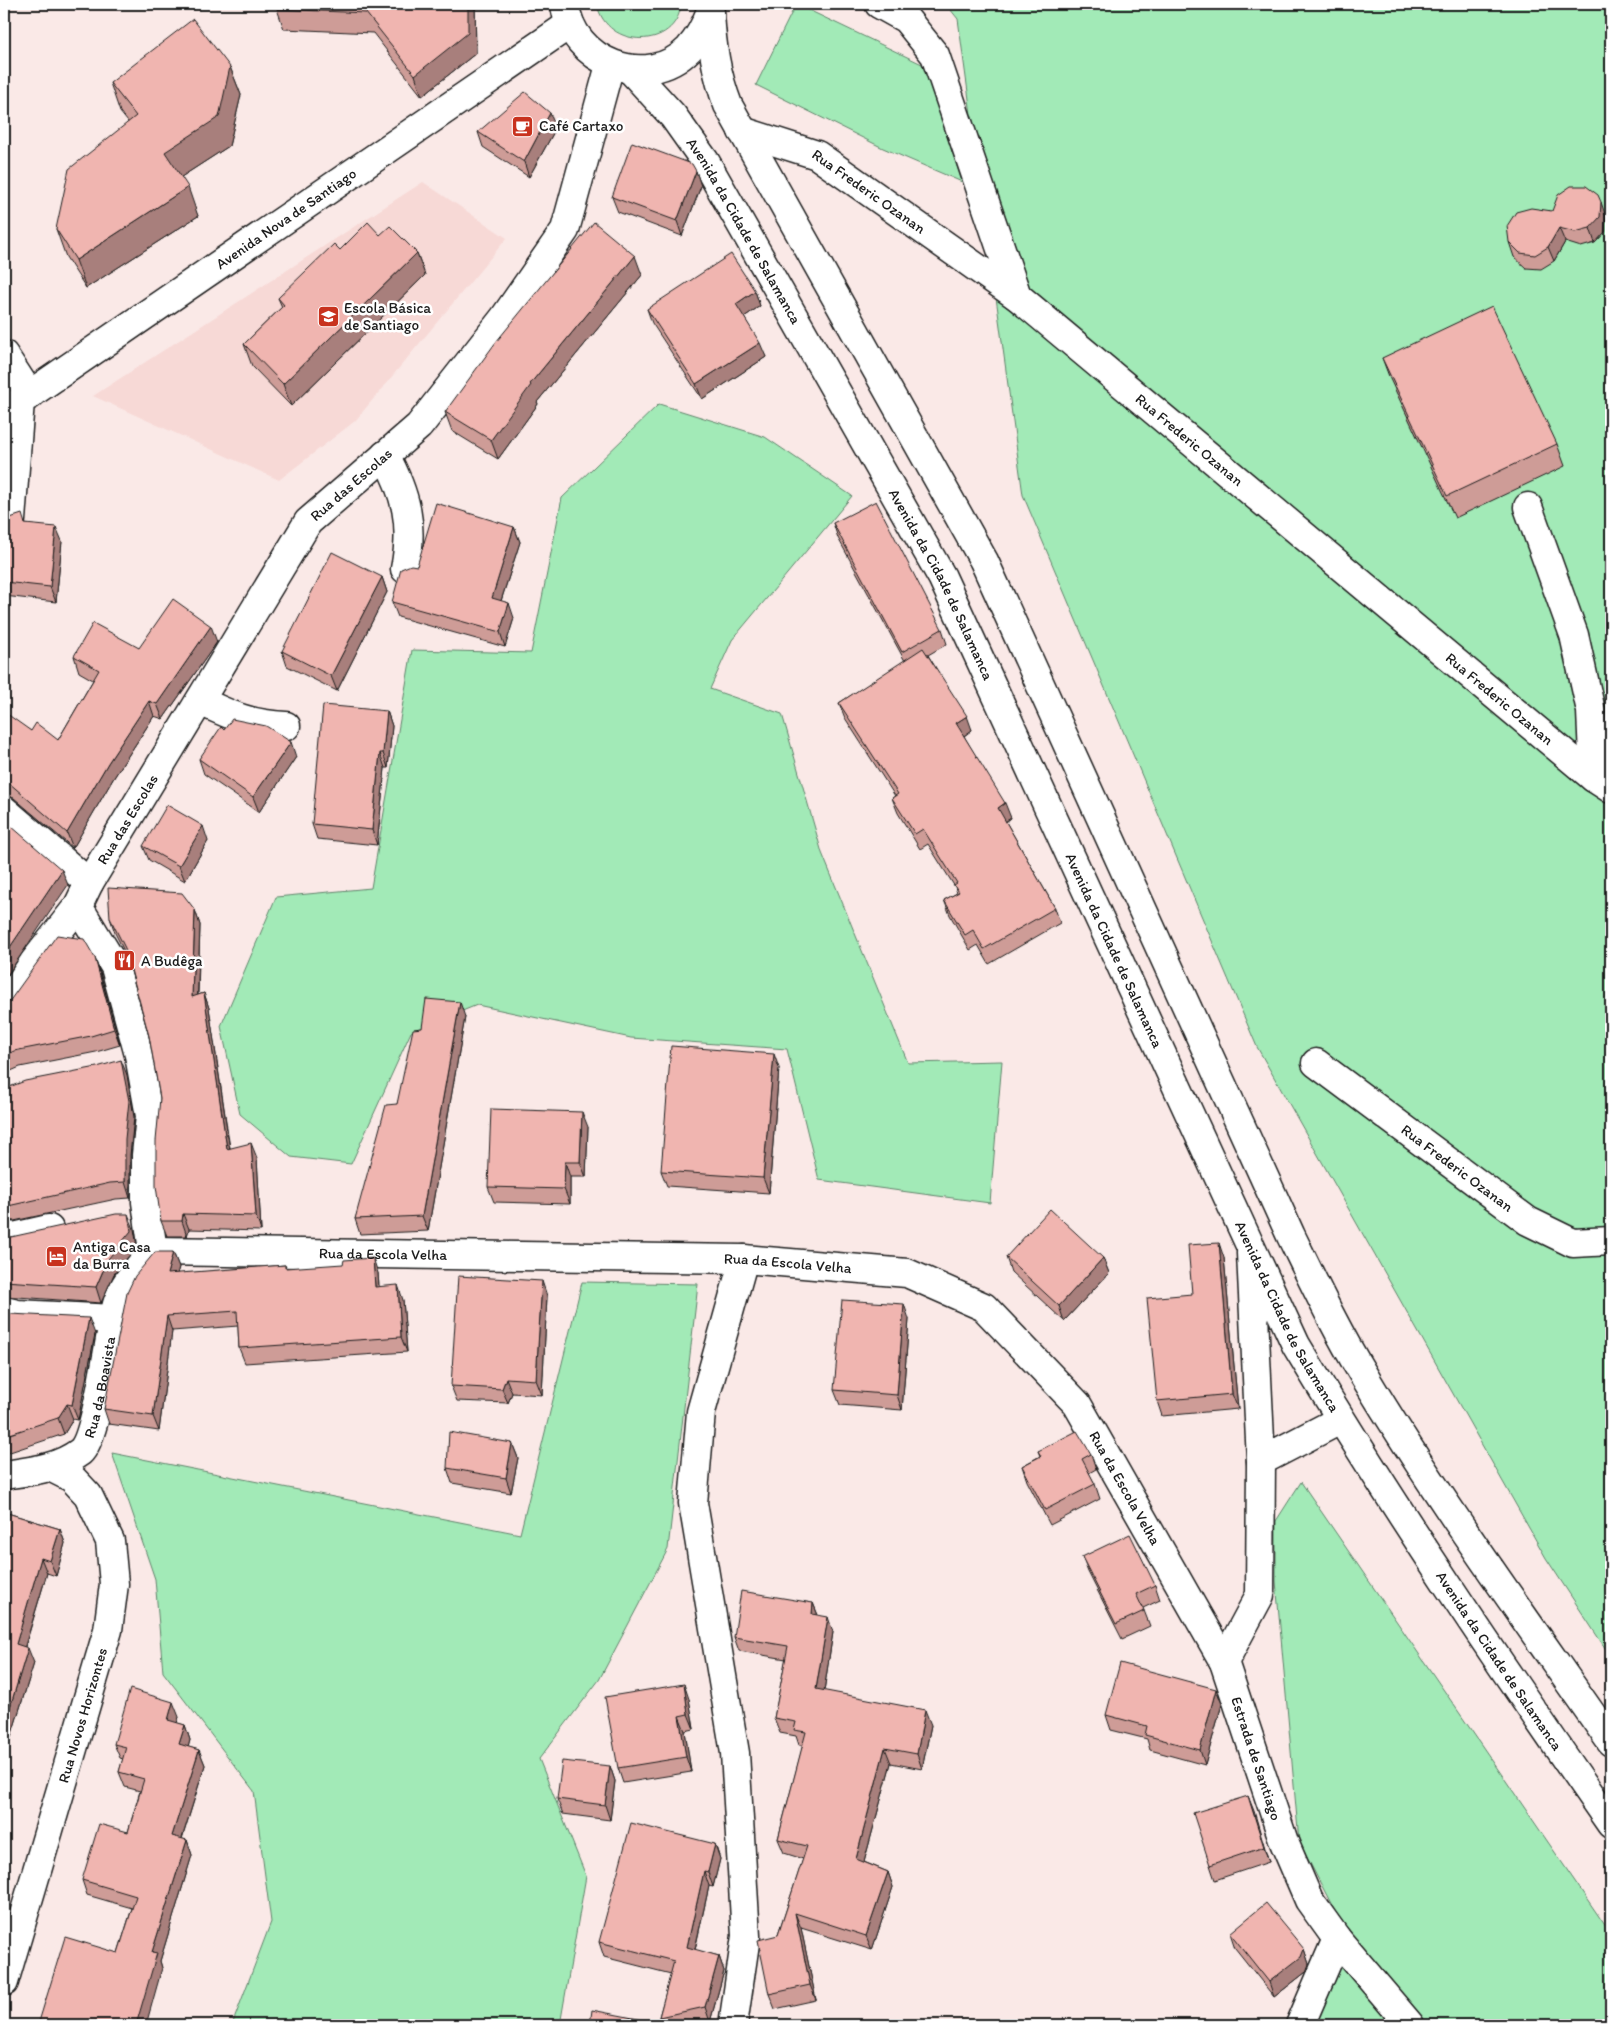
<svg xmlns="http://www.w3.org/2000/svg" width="1615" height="2029" font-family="Itim,sans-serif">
<rect width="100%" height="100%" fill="#fae9e7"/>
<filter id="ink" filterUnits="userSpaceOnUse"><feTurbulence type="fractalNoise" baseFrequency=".02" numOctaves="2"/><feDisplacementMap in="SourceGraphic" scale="10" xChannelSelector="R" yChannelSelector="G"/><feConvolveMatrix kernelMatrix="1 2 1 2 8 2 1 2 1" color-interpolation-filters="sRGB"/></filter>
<g filter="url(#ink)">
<!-- built -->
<path fill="#f7d9d6" d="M423,182L507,238L355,421L279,480L93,396Z"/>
<!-- green -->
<g fill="#a2eab7" stroke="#5f836a">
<path d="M597,4H681C677,50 606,50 597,4Z"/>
<path d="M796,4L924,65L962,182L883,148L756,85Z"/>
<path d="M946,4H1611V1657L1546,1558L1257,1047L1023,495L958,19Z"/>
<path d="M659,404L765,437L852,496L732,640L710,689L782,714L822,853L908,1063L1002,1061L990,1203L819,1180L787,1049L631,1038L477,1005L411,1032L351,1164L291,1157L240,1114L221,1026L276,897L371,888L412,650L531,653L562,498Z"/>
<path d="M582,1282L698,1284L668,1549L599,1680L539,1759L586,1876L560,2025H232L271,1922L254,1791L163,1672L155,1579L112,1453L520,1534Z"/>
<path d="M1301,1482L1611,1934V2025H1311L1349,1938L1299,1842L1276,1581V1521Z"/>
</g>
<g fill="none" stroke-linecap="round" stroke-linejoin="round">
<defs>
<g id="minor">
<path d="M879,4L906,19L935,55L1017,296"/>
<path id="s1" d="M742,131L817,155L1017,296L1594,778L1611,789"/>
<path d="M4,355L30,395"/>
<path d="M385,455C406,494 414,524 405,569"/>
<path d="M1528,507L1574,635L1591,711L1594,778"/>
<path d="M11,520L20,401"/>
<path d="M200,701C230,715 251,725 286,726"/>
<path d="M4,810L89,883"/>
<path d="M78,906L115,967L139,1055L150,1116L146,1155V1202L153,1251"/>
<path id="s2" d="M4,1008L34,962L78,906L89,883L308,522L419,426L504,318L565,230L610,65"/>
<path id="s3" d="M1316,1063L1528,1221L1573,1243L1611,1241"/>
<path d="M4,1235L14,1237L49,1229"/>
<path id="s4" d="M153,1251L744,1259L907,1273L984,1307L1077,1404L1224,1662L1284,1842L1309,1900L1337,1939L1410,2025"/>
<path d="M4,1311L17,1314L114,1319"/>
<path d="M1261,1461L1340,1420"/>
<path id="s5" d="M4,1475C31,1471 57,1469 80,1452C98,1437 109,1332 117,1304C123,1283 139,1267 153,1251"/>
<path d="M1224,1662L1260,1595L1261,1461L1251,1253"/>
<path id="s6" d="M4,1982L108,1630L114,1584L110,1541L88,1495L72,1478L52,1468"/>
<path d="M733,2025L746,1936L735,1753L693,1503L701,1412L744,1259"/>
<path d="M1300,2025L1337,1939"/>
</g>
<g id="tertiary">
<path d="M565,4C571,62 647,92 689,49C699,38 705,26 710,13"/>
<path d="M710,13C712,46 716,74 728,105L984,561L1291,1236C1314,1283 1336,1330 1363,1374C1439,1501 1527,1621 1611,1742"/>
<path id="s7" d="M630,69L673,116L705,161L942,577L1296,1345C1394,1509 1502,1668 1611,1824"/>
<path id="s8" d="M4,412L570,24"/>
</g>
</defs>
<!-- minor casing -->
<use href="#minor" stroke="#1c1c1c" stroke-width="31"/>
<!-- tertiary casing -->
<use href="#tertiary" stroke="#1c1c1c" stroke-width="31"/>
<!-- minor -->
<use href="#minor" stroke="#fff" stroke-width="28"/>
<!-- tertiary -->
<use href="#tertiary" stroke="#fff" stroke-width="28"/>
</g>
<!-- wall -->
<g fill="#ce9c97" stroke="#1c1c1c">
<path d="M475,4L476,53L422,96L373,33L284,29L277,9Z"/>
<path d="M230,67L241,95L229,146L181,177L198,216L86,288L66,257L56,229L128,122L120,112L110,83Z"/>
<path d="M556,128L529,177L483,147L478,132Z"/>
<path d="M696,171L701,186L682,236L618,212L612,197Z"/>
<path d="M1552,211L1606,217L1605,232L1595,243L1581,247L1565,242L1554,261L1541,269L1526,268L1514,257L1509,242Z"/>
<path d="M380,235L417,253L425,275L291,406L252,366L244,344L282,307L278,298L340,250Z"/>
<path d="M642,275L537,402L538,404L498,459L452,431L445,412Z"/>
<path d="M755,291L760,306L744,317L766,357L702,399L652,323L647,309Z"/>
<path d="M1382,358L1557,444L1565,466L1455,518L1390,379Z"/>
<path d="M4,520L26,524L62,541L56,602L4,596Z"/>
<path d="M833,523L942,629L947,644L928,655L972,730L964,736L1011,818L1006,822L1055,908L1060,923L989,964L978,945L970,950L950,915L944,900L957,893L955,887L928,844L920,849L898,813L892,798L895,796L845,718L839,703L905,661L838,538Z"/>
<path d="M514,527L520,542L501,601L514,618L505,647L398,617L392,602L417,566Z"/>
<path d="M382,577L387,592L337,691L287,666L282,651Z"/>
<path d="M217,642L163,719L154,716L113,779L73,848L14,798L6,795H4V719L31,731L58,740L93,680L79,672L74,656L139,648Z"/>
<path d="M387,711L392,726L388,768H385L377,845L317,839L312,824Z"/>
<path d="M224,730L296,757L259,812L204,774L199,759Z"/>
<path d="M208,841L185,881L149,860L143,846Z"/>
<path d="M195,910L200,925L198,995L204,993L209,1008L230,1148L257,1158L261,1231L189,1229L187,1236H167L161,1221L160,1098L149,1036L127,957L115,933L110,918Z"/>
<path d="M100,973L120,1045L96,1052L20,1067L4,1074V1007Z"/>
<path d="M465,1017L428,1231L360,1234L355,1219L397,1104L422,1028Z"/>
<path d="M779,1068L769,1193L667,1186L661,1171Z"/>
<path d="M127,1075L134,1117L130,1155V1198L116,1199L14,1221L4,1220V1089Z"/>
<path d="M588,1127L586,1177H570V1204L494,1202L488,1187Z"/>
<path d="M134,1229L137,1246L114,1274L101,1303L4,1296V1235L11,1237Z"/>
<path d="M173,1252L179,1267L177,1274L285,1265L286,1268L378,1273L379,1287L403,1300L407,1352L245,1363L239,1348L238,1326L172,1331L159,1431L109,1424L104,1409Z"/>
<path d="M1006,1257L1103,1258L1109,1273L1064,1321L1011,1272Z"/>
<path d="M1224,1258L1238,1409L1162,1416L1157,1401L1192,1294Z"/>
<path d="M547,1296L542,1395L512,1393L508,1403L457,1401L451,1386Z"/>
<path d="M4,1313L95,1334L78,1420L73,1419L64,1434L4,1454Z"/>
<path d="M909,1319L902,1410L840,1405L834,1390Z"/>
<path d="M512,1443L518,1458L511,1493L452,1483L447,1468Z"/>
<path d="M1038,1451L1091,1454L1096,1469L1089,1473L1095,1484L1100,1499L1050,1525L1027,1481L1022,1466L1040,1456Z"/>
<path d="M4,1512L60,1529L65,1543L56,1576L47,1573L25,1647L34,1663L4,1759Z"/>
<path d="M1082,1557L1155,1585L1160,1600L1143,1608L1150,1626L1122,1639L1088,1572Z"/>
<path d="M813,1603L818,1615L833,1632L824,1691L931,1725L922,1769L891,1763L864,1862L888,1872L893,1887L872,1950L801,1928L816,2000L775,2009L769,1994L778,1935L803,1859L784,1853L778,1839L803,1745H799L796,1736L780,1733L774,1718L786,1659L739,1651L734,1637Z"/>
<path d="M689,1699L694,1729L685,1731L691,1772L623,1783L618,1768Z"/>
<path d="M1222,1704L1205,1765L1150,1750L1147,1739L1111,1730L1106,1715Z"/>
<path d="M179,1717L177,1723L185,1725L190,1740L188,1747L199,1750L205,1765L182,1839L187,1840L192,1855L160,1961L162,1968L118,1953L132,1908L87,1895L82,1880L128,1832L140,1791L125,1787L119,1772L123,1759L120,1758L114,1744Z"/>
<path d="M610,1766L615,1781L610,1820L563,1814L557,1799Z"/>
<path d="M1248,1796L1269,1862L1215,1880L1210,1865Z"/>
<path d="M715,1844L720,1859L713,1887L709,1886L695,1950L719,1956L724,1971L710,2022L696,2025H590L661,2024L659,2017L671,1974L604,1957L599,1942Z"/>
<path d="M1230,1933L1304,1949L1309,1964L1306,1972L1274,1997L1235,1948Z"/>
</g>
<!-- shaded-wall -->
<g fill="#a87f7b" stroke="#1c1c1c">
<path d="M468,4H475L476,53L422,96L415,75Z"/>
<path d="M230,67L241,95L229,146L175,181L165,152Z"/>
<path d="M550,113L556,128L529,177L524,162Z"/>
<path d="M696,171L701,186L682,236L677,221Z"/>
<path d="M188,187L198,216L86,288L76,260Z"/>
<path d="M1601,202L1606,217L1605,232L1595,243L1590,228Z"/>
<path d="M1559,228L1565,242L1554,261L1548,247Z"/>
<path d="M417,253L425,275L291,406L283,384Z"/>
<path d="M635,256L642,275L537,402L538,404L498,459L491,440L530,384Z"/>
<path d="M755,291L760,306L741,319L736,304Z"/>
<path d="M760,343L766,357L702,399L696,384Z"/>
<path d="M56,527L62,541L56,602L50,587Z"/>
<path d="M514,527L520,542L497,613L492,598Z"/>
<path d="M382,577L387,592L337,691L331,676Z"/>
<path d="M509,603L514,618L505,647L500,632Z"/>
<path d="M211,626L217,642L163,719L157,704Z"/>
<path d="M149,701L154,716L113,779L73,848L67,833L108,763Z"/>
<path d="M387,711L392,726L388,768L383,753Z"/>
<path d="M967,716L972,730L961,738L956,723Z"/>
<path d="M291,742L296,757L259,812L253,797Z"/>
<path d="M380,753L385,768L377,845L372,830Z"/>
<path d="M1005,803L1011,818L1003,823L998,808Z"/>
<path d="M203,826L208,841L185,881L179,866Z"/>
<path d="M62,870L68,885L4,980V956Z"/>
<path d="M195,910L200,925L197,1012L192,997Z"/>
<path d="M95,958L100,973L120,1045L114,1029Z"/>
<path d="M204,993L209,1008L232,1164L227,1149Z"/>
<path d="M460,1002L465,1017L428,1231L422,1216Z"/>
<path d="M774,1054L779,1068L769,1193L763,1178Z"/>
<path d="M121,1060L127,1075L134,1117L130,1155V1198L125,1182Z"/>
<path d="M582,1112L588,1127L586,1177L580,1162Z"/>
<path d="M251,1143L257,1158L261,1231L256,1216Z"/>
<path d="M565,1162L570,1177V1204L564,1189Z"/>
<path d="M128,1214L134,1229L137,1246L114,1274L101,1303L96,1287Z"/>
<path d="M183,1214L189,1229L187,1236L182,1221Z"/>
<path d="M1219,1243L1224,1258L1238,1409L1232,1394Z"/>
<path d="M173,1252L179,1267L173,1289L167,1274Z"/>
<path d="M373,1258L378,1273L380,1302L375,1287Z"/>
<path d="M1103,1258L1109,1273L1064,1321L1059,1306Z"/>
<path d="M542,1281L547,1296L542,1395L536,1380Z"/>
<path d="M398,1285L403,1300L407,1352L401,1337Z"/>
<path d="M904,1304L909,1319L902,1410L897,1395Z"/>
<path d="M167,1316L172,1331L159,1431L153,1416Z"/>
<path d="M89,1318L95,1334L78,1420L72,1405Z"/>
<path d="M506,1378L512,1393L508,1403L502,1389Z"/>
<path d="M67,1404L73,1419L64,1434L58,1418Z"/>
<path d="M512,1443L518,1458L511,1493L506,1478Z"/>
<path d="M60,1529L65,1543L56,1576L50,1561Z"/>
<path d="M41,1558L47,1573L21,1659L16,1644Z"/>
<path d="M813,1603L819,1618L812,1614Z"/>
<path d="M828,1617L833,1632L822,1704L816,1689Z"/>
<path d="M28,1648L34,1663L4,1759V1727Z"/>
<path d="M684,1684L689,1699L694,1729L688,1714Z"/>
<path d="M1216,1689L1222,1704L1205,1765L1200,1750Z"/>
<path d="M173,1702L179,1717L173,1735L168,1720Z"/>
<path d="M925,1710L931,1725L922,1769L917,1754Z"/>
<path d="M679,1716L685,1731L691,1772L686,1757Z"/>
<path d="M185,1725L190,1740L185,1759L179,1744Z"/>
<path d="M885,1748L891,1763L861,1873L856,1859Z"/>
<path d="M199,1750L205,1765L178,1851L172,1836Z"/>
<path d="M610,1766L615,1781L610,1820L605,1805Z"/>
<path d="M1248,1796L1254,1811L1269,1862L1264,1847Z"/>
<path d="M187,1840L192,1855L160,1961L162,1968L146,2025H136L152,1952Z"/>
<path d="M715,1844L720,1859L713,1887L708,1872Z"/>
<path d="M704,1871L709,1886L692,1962L687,1947Z"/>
<path d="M888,1872L893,1887L872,1950L866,1936Z"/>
<path d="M795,1913L801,1928L816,2000L810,1985Z"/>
<path d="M1304,1949L1309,1964L1306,1972L1274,1997L1269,1982Z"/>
<path d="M719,1956L724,1971L710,2022L705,2007Z"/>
</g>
<!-- building -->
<g fill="#f0b5b0" stroke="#1c1c1c">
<path d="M277,4H468V33L415,75L366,13L277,9Z"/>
<path d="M193,19L230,67L219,117L165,152L188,187L76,260L56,229L69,169L136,116L110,83Z"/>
<path d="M525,92L550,113L524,162L478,132Z"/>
<path d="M632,142L692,164L696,171L677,221L612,197Z"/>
<path d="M1571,186H1586L1598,195L1601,202L1600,217L1590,228L1575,232L1559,228L1548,247L1535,255L1520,253L1509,242L1507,226L1516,212L1531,208L1552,211L1558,195Z"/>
<path d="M368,222L380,235L390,226L417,253L283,384L244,344L284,305L278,298L334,244L340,250Z"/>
<path d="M594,222L635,256L530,384L531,385L491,440L445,412L496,342Z"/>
<path d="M731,254L755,291L736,304L760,343L696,384L647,309Z"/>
<path d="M1492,306L1557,444L1447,496L1382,358Z"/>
<path d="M876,501L942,629L902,652L833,523Z"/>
<path d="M436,503L514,527L492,598L509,603L500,632L392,602L401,569L411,565L417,566Z"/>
<path d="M22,514L25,524L56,527L50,587L4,582V520Z"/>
<path d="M332,552L382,577L331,676L282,651Z"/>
<path d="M173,599L211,626L157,704L149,701L108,763L67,833L8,782L4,780V719L7,714L31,731L36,723L58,740L99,670L74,656L93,623L139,648Z"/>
<path d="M923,648L967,716L956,723L1005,803L998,808L1055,908L984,949L973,930L965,935L944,900L959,892L954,885L957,883L923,829L915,834L892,798L898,794L839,703Z"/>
<path d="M323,705L387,711L383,753H380L372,830L312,824Z"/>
<path d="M232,719L266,726L291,742L253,797L199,759L221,727L224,730Z"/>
<path d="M167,805L203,826L179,866L143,846Z"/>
<path d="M4,820L62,870L4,956Z"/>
<path d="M108,888L182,893L195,910L192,997L204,993L227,1149L251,1143L256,1216L183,1214L182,1221H161L156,1186V1141L160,1098L149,1036L125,948L110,918Z"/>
<path d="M57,935L84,939L95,958L114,1029L91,1036L14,1051L4,1056V1007L6,1006Z"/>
<path d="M426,999L460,1002L422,1216L355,1219L386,1105L397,1104L413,1029L422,1028Z"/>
<path d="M671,1046L774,1054L763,1178L661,1171Z"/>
<path d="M121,1060L129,1101L125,1139V1182L110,1183L8,1206L4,1205V1089L25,1081L97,1067Z"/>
<path d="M491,1109L582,1112L580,1162H565L564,1189L488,1187Z"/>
<path d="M1050,1209L1103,1258L1059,1306L1006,1257Z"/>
<path d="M116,1214H128L131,1231L108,1259L96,1287L4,1281V1235L11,1237Z"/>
<path d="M1219,1243L1232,1394L1157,1401L1147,1298L1192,1294L1188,1245Z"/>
<path d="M155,1252H173L167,1274L285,1265V1268L343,1264L344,1260L373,1258L375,1287L398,1285L401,1337L239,1348L237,1311L167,1316L153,1416L104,1409L127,1293L135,1276Z"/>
<path d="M458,1276L542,1281L536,1380L506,1378L502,1389L451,1386Z"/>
<path d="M842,1300L904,1304L897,1395L834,1390Z"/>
<path d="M4,1313L10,1314L89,1318L72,1405L67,1404L58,1418L4,1436Z"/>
<path d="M1077,1431L1091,1454L1082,1459L1095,1484L1045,1510L1022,1466L1041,1456L1038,1451Z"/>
<path d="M449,1432L512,1443L506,1478L447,1468Z"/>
<path d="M4,1512L60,1529L50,1561L41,1558L16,1644L28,1648L4,1727Z"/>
<path d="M1130,1534L1155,1585L1136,1594L1144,1611L1116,1624L1082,1557Z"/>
<path d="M741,1591L813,1603L812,1614L828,1617L816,1689L925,1710L917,1754L885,1748L856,1859L888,1872L866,1936L795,1913L810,1985L769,1994L758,1940L778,1935L807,1846L778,1839L806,1732L794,1730L796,1722L774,1718L788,1646L734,1637Z"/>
<path d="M1120,1663L1216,1689L1200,1750L1145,1735L1147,1726L1106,1715Z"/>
<path d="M684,1684L688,1714L679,1716L686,1757L618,1768L605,1697Z"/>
<path d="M130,1689L173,1702L168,1720L185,1725L179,1744L199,1750L172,1836L187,1840L152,1952L157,1953L136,2025H38L65,1937L118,1953L136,1896L82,1880L99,1824L128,1832L144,1779L119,1772L126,1747L114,1744Z"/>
<path d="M562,1761L610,1766L605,1805L557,1799Z"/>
<path d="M1248,1796L1264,1847L1210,1865L1193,1813Z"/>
<path d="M631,1823L715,1844L708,1872L704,1871L687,1947L719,1956L705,2007L659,2017L674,1961L599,1942Z"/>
<path d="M1266,1903L1304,1949L1301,1957L1269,1982L1230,1933Z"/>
<path d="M592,2010L669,2025H590Z"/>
</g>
</g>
<!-- icons -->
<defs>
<symbol id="cafe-square" viewBox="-11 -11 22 22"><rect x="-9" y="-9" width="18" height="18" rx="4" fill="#c8321e" stroke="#fff"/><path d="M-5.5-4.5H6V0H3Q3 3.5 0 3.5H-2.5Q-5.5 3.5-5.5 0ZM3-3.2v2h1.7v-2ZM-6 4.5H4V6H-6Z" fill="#fff"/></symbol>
<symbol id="school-square" viewBox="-11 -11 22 22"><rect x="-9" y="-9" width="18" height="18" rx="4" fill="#c8321e" stroke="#fff"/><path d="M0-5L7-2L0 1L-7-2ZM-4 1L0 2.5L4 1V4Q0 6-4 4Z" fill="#fff"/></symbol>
<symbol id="restaurant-square" viewBox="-11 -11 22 22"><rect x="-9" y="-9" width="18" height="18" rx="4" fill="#c8321e" stroke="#fff"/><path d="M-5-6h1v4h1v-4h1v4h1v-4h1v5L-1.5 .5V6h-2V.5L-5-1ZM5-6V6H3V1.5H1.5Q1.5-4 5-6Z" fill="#fff"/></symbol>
<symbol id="hotel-square" viewBox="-11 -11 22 22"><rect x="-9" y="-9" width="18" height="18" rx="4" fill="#c8321e" stroke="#fff"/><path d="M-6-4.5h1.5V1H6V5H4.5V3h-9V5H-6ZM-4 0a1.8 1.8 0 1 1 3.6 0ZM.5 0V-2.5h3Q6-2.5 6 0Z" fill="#fff"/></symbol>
</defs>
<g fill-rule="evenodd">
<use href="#cafe-square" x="510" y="114" width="25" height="25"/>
<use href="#school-square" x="316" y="304" width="25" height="25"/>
<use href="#restaurant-square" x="112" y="948" width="25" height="25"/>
<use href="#hotel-square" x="44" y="1244" width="25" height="25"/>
</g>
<g text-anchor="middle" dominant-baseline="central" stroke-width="5" stroke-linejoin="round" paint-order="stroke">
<!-- poi labels -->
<g font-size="15" fill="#1c1c1c" stroke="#fff" text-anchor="start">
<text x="539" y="126">Café Cartaxo</text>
<text x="344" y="308">Escola Básica<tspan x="344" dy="17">de Santiago</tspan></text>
<text x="141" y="961">A Budêga</text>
<text x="73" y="1247">Antiga Casa<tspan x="73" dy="17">da Burra</tspan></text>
</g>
<!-- street labels -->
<g font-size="15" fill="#1c1c1c" stroke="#fff">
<text stroke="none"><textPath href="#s1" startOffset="142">Rua Frederic Ozanan</textPath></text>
<text stroke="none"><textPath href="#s8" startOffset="342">Avenida Nova de Santiago</textPath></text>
<text stroke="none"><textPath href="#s7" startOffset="199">Avenida da Cidade de Salamanca</textPath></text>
<text stroke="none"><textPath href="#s1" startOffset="548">Rua Frederic Ozanan</textPath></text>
<text stroke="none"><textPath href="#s2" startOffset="631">Rua das Escolas</textPath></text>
<text stroke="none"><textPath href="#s7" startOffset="604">Avenida da Cidade de Salamanca</textPath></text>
<text stroke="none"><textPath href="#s1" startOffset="952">Rua Frederic Ozanan</textPath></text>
<text stroke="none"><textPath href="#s2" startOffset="226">Rua das Escolas</textPath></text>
<text stroke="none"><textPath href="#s7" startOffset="1009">Avenida da Cidade de Salamanca</textPath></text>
<text stroke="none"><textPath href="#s3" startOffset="176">Rua Frederic Ozanan</textPath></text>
<text stroke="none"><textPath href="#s4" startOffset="230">Rua da Escola Velha</textPath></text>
<text stroke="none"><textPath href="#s4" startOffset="635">Rua da Escola Velha</textPath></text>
<text stroke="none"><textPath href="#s7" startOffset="1414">Avenida da Cidade de Salamanca</textPath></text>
<text stroke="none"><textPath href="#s5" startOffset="149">Rua da Boavista</textPath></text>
<text stroke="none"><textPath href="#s4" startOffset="1070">Rua da Escola Velha</textPath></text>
<text stroke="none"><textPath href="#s7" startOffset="1819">Avenida da Cidade de Salamanca</textPath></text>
<text stroke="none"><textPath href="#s6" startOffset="278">Rua Novos Horizontes</textPath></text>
<text stroke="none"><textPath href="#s4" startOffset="1372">Estrada de Santiago</textPath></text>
</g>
</g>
<!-- margin -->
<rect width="1615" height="2029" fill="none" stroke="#fff" stroke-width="20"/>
<rect x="10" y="10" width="1595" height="2009" fill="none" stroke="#1c1c1c" stroke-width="2" filter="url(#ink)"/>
</svg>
